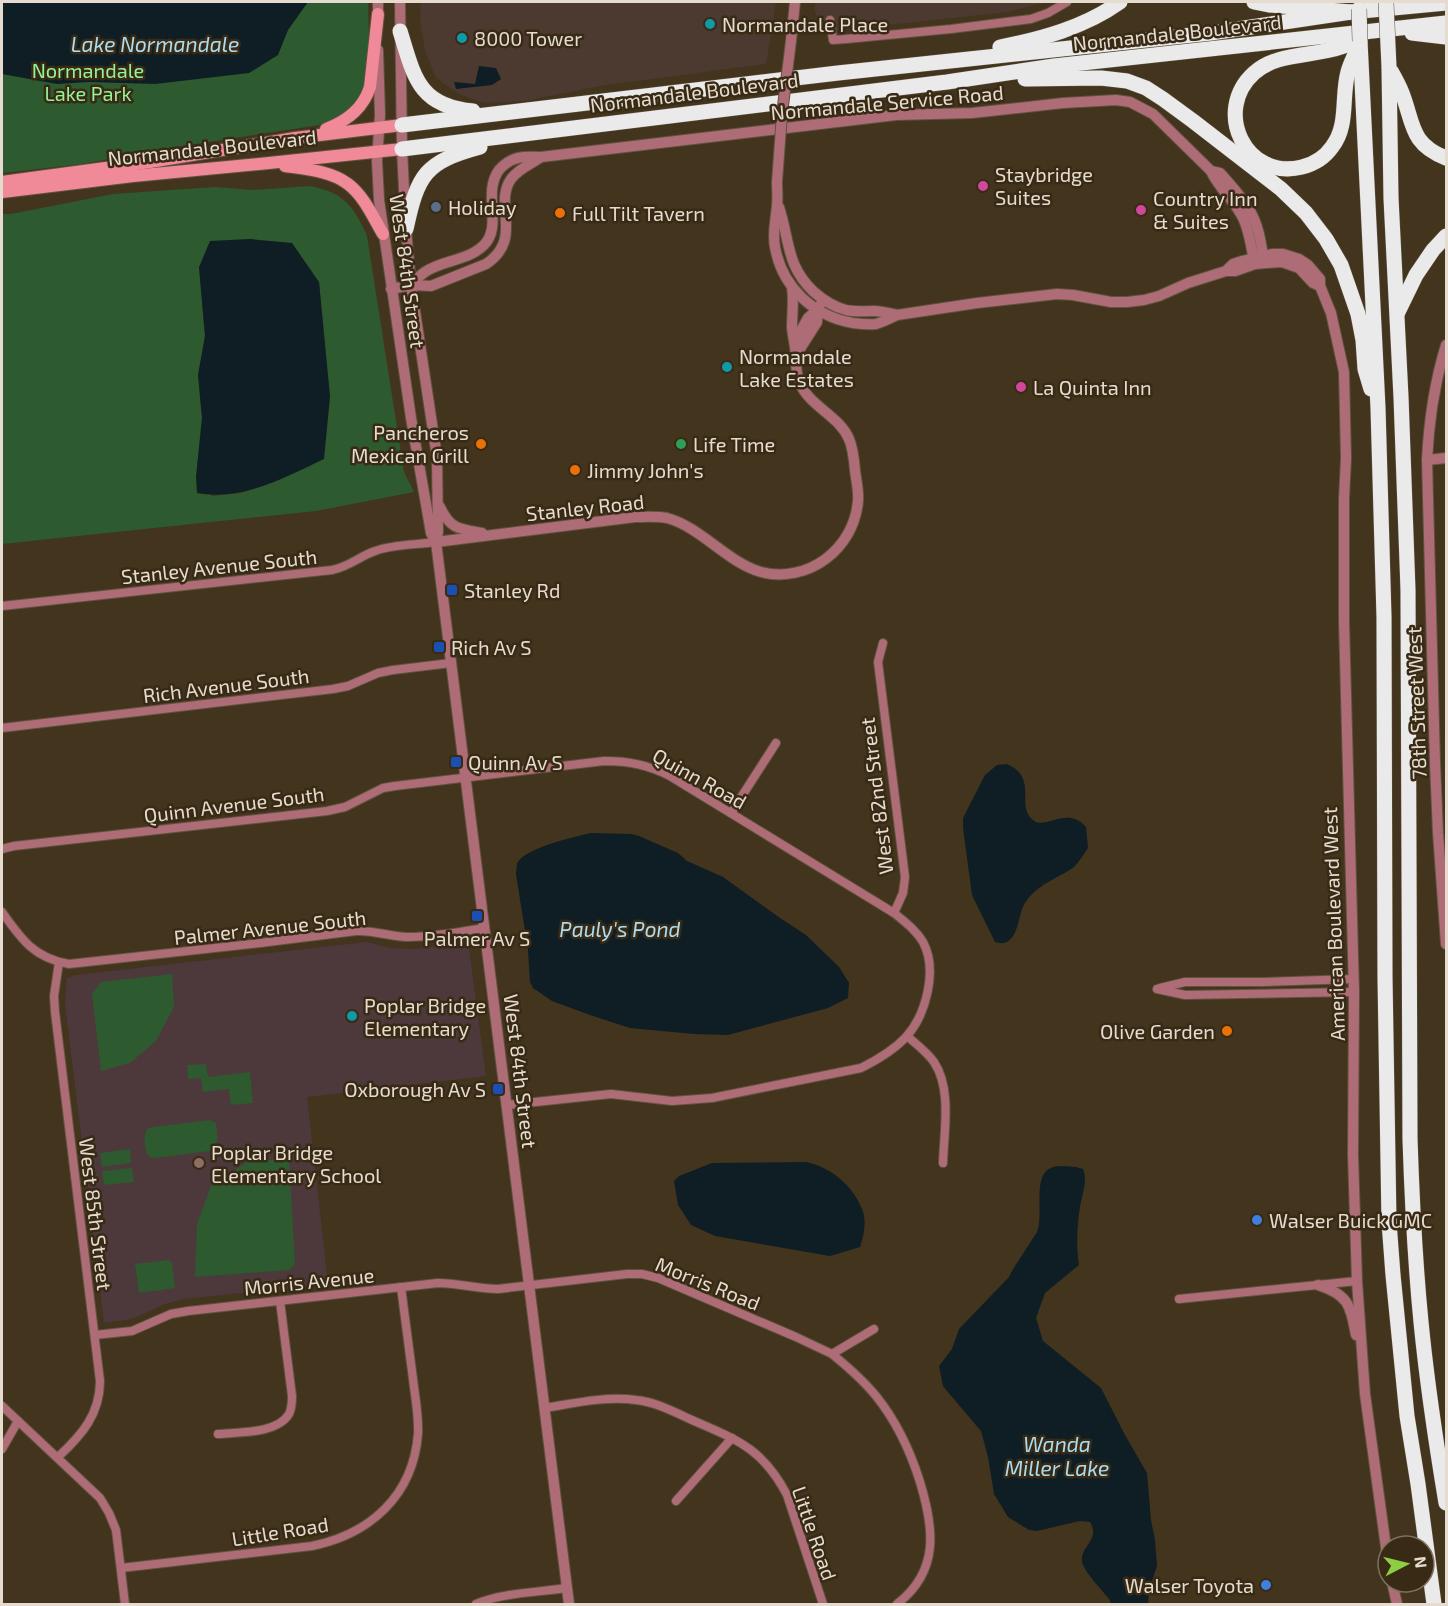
<svg xmlns="http://www.w3.org/2000/svg" width="1448" height="1606" font-family="'Exo 2',sans-serif">
<rect width="100%" height="100%" fill="#43341e"/>
<!-- commercial -->
<g fill="#4c3a30">
<path d="M421,2H776L766,64L605,85L524,101L484,103L459,94L436,78L425,51L420,20Z"/>
<path d="M815,2H1048L1007,12L831,31L819,24L815,10Z"/>
</g>
<!-- education -->
<path fill="#4d383c" d="M367,942L390,948L415,949L468,942L486,1076L307,1097L328,1284L183,1299L165,1304L132,1319L104,1323L65,1004L67,978L76,975Z"/>
<!-- green -->
<g fill="#2e5a2f" fill-rule="evenodd">
<path d="M2,2H368L370,71L363,98L335,122L319,125L163,149L82,164L2,173Z"/>
<path d="M310,186C343,192 354,206 367,236L404,472L414,492L316,511L2,544V214H11L113,194L215,187L253,190ZM199,267L319,282L330,397L282,479L241,493L212,496L196,477L202,418L198,375L205,336Z"/>
<path d="M172,974L174,1007L156,1041L130,1063L101,1071L92,994L101,982Z"/>
<path d="M206,1064L208,1077L250,1072L253,1103L231,1105L229,1089L203,1092L201,1078L188,1079L187,1065Z"/>
<path d="M209,1120L216,1123C217,1134 221,1144 210,1151L155,1158L149,1157C144,1149 143,1137 147,1129L153,1127Z"/>
<path d="M130,1149L131,1163L102,1167L100,1153Z"/>
<path d="M289,1159L295,1264L289,1270L195,1277L197,1224L211,1186L248,1161Z"/>
<path d="M132,1168L134,1182L104,1185L102,1171Z"/>
<path d="M169,1260L172,1263L175,1288L139,1293L135,1264Z"/>
</g>
<!-- water -->
<g fill="#0e1e24">
<path d="M2,2H308L288,30L278,55L249,73L155,84L89,82L57,84L2,74Z"/>
<path d="M479,66L496,68L501,79L492,85L456,89L454,82L475,84Z"/>
<path d="M250,239L292,243L319,282L330,397L324,459C284,478 242,501 197,493L196,477L202,418L198,375L205,336L199,267L210,241Z"/>
<path d="M1007,764C1039,778 1015,806 1033,820C1045,831 1067,805 1086,827L1088,848C1084,854 1079,862 1074,867C1057,879 1037,884 1025,903C1017,915 1019,950 995,942L972,895L963,828V818L985,775L997,765Z"/>
<path d="M591,833L631,834L639,836L678,853L687,861L723,877L780,918L806,935L839,967L849,983L848,998L828,1008L728,1035L694,1034L630,1028L590,1015L552,1001L533,988L530,982L528,950L516,874C516,873 517,865 517,864C523,848 575,837 591,833Z"/>
<path d="M806,1162C831,1167 853,1186 862,1209C867,1220 864,1236 860,1247L830,1256L715,1236L691,1225L678,1205L674,1181L679,1176L712,1163Z"/>
<path d="M1076,1167L1083,1169C1088,1181 1082,1194 1080,1207C1077,1225 1076,1247 1079,1265L1045,1293L1036,1318L1043,1341L1101,1388L1125,1435L1147,1473L1151,1520L1155,1540L1157,1566L1149,1590L1148,1604H1110V1600C1103,1591 1083,1571 1082,1561C1080,1546 1101,1540 1090,1522L1080,1521L1037,1531L1029,1530L1008,1517L994,1494L988,1457L981,1431L947,1391L943,1386L939,1366L952,1349L959,1329L1009,1277L1013,1269L1037,1232C1044,1216 1032,1175 1051,1168C1057,1165 1069,1167 1076,1167Z"/>
</g>
<g fill="none" stroke-linecap="round" stroke-linejoin="round">
<defs>
<g id="minor">
<path d="M830,20L833,40L846,39L951,29L1031,19L1048,13L1067,2"/>
<path d="M2,606L332,570C351,566 358,557 375,551C394,544 416,545 436,542"/>
<path d="M883,643L878,662L905,877L903,893L894,913"/>
<path d="M2,728L333,689L348,686L378,673L393,670L451,663"/>
<path d="M731,813L776,743"/>
<path d="M2,849L14,846L327,811L345,807L383,788L395,786L604,761C629,761 648,765 670,776L894,913C905,922 916,930 923,942C938,970 926,1015 906,1037C893,1051 877,1060 861,1068L712,1098L672,1101L611,1094L507,1105"/>
<path d="M2,912C21,939 34,958 69,964L260,943L356,931C374,930 391,937 408,937C433,937 460,932 484,928"/>
<path d="M1160,988L1185,982H1263L1353,979"/>
<path d="M1157,989L1185,995L1354,992"/>
<path d="M907,1036C916,1044 927,1052 934,1062C952,1089 944,1131 943,1163"/>
<path d="M1179,1299L1357,1281"/>
<path d="M874,1329L832,1354C848,1367 863,1380 876,1396C897,1422 910,1450 920,1482C934,1528 940,1571 897,1604"/>
<path d="M95,1335L132,1331L171,1314L188,1311L438,1283C458,1283 478,1289 498,1289L627,1274H642L658,1278L796,1337L832,1354"/>
<path d="M2,1406L100,1498L109,1513L116,1530L125,1604"/>
<path d="M545,1408C575,1403 606,1396 636,1400C656,1402 674,1412 692,1420C738,1440 763,1449 787,1495L823,1604"/>
<path d="M218,1434C239,1432 277,1434 289,1414C292,1408 292,1402 292,1396L280,1301"/>
<path d="M2,1449L18,1421"/>
<path d="M58,1457C82,1435 100,1414 100,1381L55,1012L54,996L59,962"/>
<path d="M676,1501L732,1438"/>
<path d="M121,1568L312,1546C370,1534 413,1496 418,1434C419,1416 415,1397 413,1379C409,1348 405,1318 401,1287"/>
<path d="M476,1604C500,1593 540,1592 567,1588"/>
</g>
<g id="tertiary">
<path d="M400,2L402,149L406,229L411,285L437,457L438,532L436,542L569,1604"/>
<path d="M378,22V2"/>
<path d="M791,41L795,2"/>
<path d="M378,50L380,115L377,161L379,200L411,418L431,533L436,542"/>
<path d="M1211,171L1220,173C1231,185 1242,197 1250,211C1259,226 1261,244 1264,261"/>
<path d="M777,182C777,190 778,198 777,205C776,220 772,232 775,247C782,287 813,316 853,323C860,324 868,325 876,324C883,322 891,318 897,315L977,303L1057,294L1073,295L1111,302H1127L1144,300L1159,296L1188,283L1226,271H1235L1255,264L1266,263L1282,262L1299,268L1313,283L1320,286"/>
<path d="M779,207C790,241 786,266 814,292C823,300 834,307 846,310C855,312 864,311 874,311C882,311 889,313 897,315"/>
<path d="M1226,271L1233,264L1242,261L1272,254H1283L1299,259L1308,265L1320,279V286L1331,313L1344,372L1346,458L1344,499V621L1354,992L1353,1155L1357,1281L1365,1394L1388,1562"/>
<path d="M411,285C415,281 420,275 425,272C442,260 468,261 484,245C503,226 482,193 499,170C511,156 524,156 541,157L896,115L972,113L1063,103L1116,100L1130,102L1153,114L1211,171C1219,189 1235,201 1243,218C1250,232 1251,249 1255,264"/>
<path d="M391,289L411,285L431,286L486,264C524,239 493,205 511,179C518,169 531,164 541,157"/>
<path d="M795,341L808,318L817,310L820,305"/>
<path d="M1446,345C1434,384 1429,419 1427,460L1435,763L1438,833L1446,944"/>
<path d="M796,355L817,322V310"/>
<path d="M1427,460L1446,458"/>
<path d="M440,507C450,529 459,529 482,533"/>
<path d="M436,542L635,517C645,517 656,516 667,518C701,527 728,563 761,572C808,584 854,549 858,501C859,491 856,480 855,470C854,459 853,448 849,439C839,415 808,406 799,381C795,372 797,364 796,355C795,345 793,337 792,328C792,314 794,301 792,287"/>
<path d="M1318,1285C1349,1295 1350,1305 1356,1335"/>
<path d="M1392,1582L1397,1604"/>
</g>
<g id="secondary">
<path d="M326,129C347,121 363,109 370,87L378,14"/>
<path d="M285,166C305,169 331,171 348,184C364,196 373,217 383,234"/>
<path d="M2,182L150,162L295,138L402,125"/>
<path d="M2,192L133,176L269,163L402,149"/>
</g>
<g id="motorway">
<path d="M1254,2L1269,5L1351,12L1446,3"/>
<path d="M400,31C414,76 418,106 473,111"/>
<path d="M1412,33L1446,37"/>
<path d="M1360,41L1378,408L1384,617L1385,977L1389,1222L1393,1275L1407,1416L1418,1484L1434,1604"/>
<path d="M1000,47C1042,39 1085,27 1120,2"/>
<path d="M1358,47C1355,55 1350,64 1348,72C1341,97 1349,125 1332,147C1325,157 1314,164 1302,167C1246,181 1212,111 1254,73C1277,52 1313,57 1341,47C1348,45 1354,41 1361,37"/>
<path d="M1389,67L1391,198L1401,397L1408,590L1410,1139C1412,1200 1415,1261 1421,1322C1427,1383 1436,1443 1446,1503"/>
<path d="M1391,71C1395,78 1399,85 1402,93C1414,124 1410,144 1446,158"/>
<path d="M1025,79L1101,78L1127,81L1146,88L1163,99L1193,121L1281,189L1306,213L1326,239L1341,265L1358,314L1363,340L1365,369L1371,389"/>
<path d="M402,125L838,73L1211,33L1351,12"/>
<path d="M402,149L947,82L1054,66L1446,23"/>
<path d="M406,229C418,174 425,162 480,147"/>
<path d="M1398,312L1416,275L1433,250L1446,236"/>
</g>
</defs>
<!-- minor casing -->
<use href="#minor" stroke="#60523e" stroke-width="10"/>
<!-- tertiary casing -->
<use href="#tertiary" stroke="#60523e" stroke-width="12"/>
<!-- secondary casing -->
<use href="#secondary" stroke="#60523e" stroke-width="14"/>
<!-- motorway casing -->
<use href="#motorway" stroke="#60523e" stroke-width="16"/>
<!-- minor -->
<use href="#minor" stroke="#ae6d76" stroke-width="8"/>
<!-- tertiary -->
<use href="#tertiary" stroke="#ae6d76" stroke-width="10"/>
<!-- secondary -->
<use href="#secondary" stroke="#f08a99" stroke-width="12"/>
<!-- motorway -->
<use href="#motorway" stroke="#eaeaea" stroke-width="15"/>
<defs>
<path id="tertiary-bridge" d="M777,182L782,114L791,41"/>
<g id="motorway-bridge">
<path d="M1386,2L1389,67"/>
<path d="M1359,9L1360,41"/>
</g>
</defs>
<!-- tertiary-bridge casing -->
<use href="#tertiary-bridge" stroke="#60523e" stroke-width="12" stroke-linecap="butt"/>
<!-- motorway-bridge casing -->
<use href="#motorway-bridge" stroke="#60523e" stroke-width="16" stroke-linecap="butt"/>
<!-- tertiary-bridge -->
<use href="#tertiary-bridge" stroke="#ae6d76" stroke-width="10"/>
<!-- motorway-bridge -->
<use href="#motorway-bridge" stroke="#eaeaea" stroke-width="15"/>
</g>
<!-- markers -->
<g fill="#0f9aa8" stroke="#382a14" stroke-width="2">
<circle cx="710" cy="24" r="6"/>
<circle cx="462" cy="38" r="6"/>
<circle cx="727" cy="367" r="6"/>
<circle cx="352" cy="1016" r="6"/>
</g>
<g fill="#d1479c" stroke="#382a14" stroke-width="2">
<circle cx="983" cy="186" r="6"/>
<circle cx="1141" cy="210" r="6"/>
<circle cx="1021" cy="387" r="6"/>
</g>
<circle fill="#5c6f8a" stroke="#382a14" stroke-width="2" cx="436" cy="207" r="6"/>
<g fill="#e8710a" stroke="#382a14" stroke-width="2">
<circle cx="560" cy="213" r="6"/>
<circle cx="481" cy="444" r="6"/>
<circle cx="575" cy="470" r="6"/>
<circle cx="1227" cy="1031" r="6"/>
</g>
<circle fill="#2e9e5b" stroke="#382a14" stroke-width="2" cx="681" cy="444" r="6"/>
<g fill="#1a4fb4" stroke="#382a14" stroke-width="2">
<rect x="446" y="584" width="12" height="12" rx="3"/>
<rect x="433" y="641" width="12" height="12" rx="3"/>
<rect x="450" y="756" width="12" height="12" rx="3"/>
<rect x="471" y="910" width="12" height="12" rx="3"/>
<rect x="492" y="1083" width="12" height="12" rx="3"/>
</g>
<circle fill="#8d6e63" stroke="#382a14" stroke-width="2" cx="199" cy="1163" r="6"/>
<g fill="#3f7fe0" stroke="#382a14" stroke-width="2">
<circle cx="1257" cy="1220" r="6"/>
<circle cx="1266" cy="1585" r="6"/>
</g>
<g text-anchor="middle" dominant-baseline="central" stroke-width="5" stroke-linejoin="round" paint-order="stroke">
<!-- poi labels -->
<g font-size="20" fill="#e5dccf" stroke="#382a14" text-anchor="start">
<text x="722" y="24">Normandale Place</text>
<text x="474" y="38">8000 Tower</text>
<text x="995" y="174">Staybridge<tspan x="995" dy="23">Suites</tspan></text>
<text x="1153" y="198">Country Inn<tspan x="1153" dy="23">&amp; Suites</tspan></text>
<text x="448" y="207">Holiday</text>
<text x="572" y="213">Full Tilt Tavern</text>
<text x="739" y="356">Normandale<tspan x="739" dy="23">Lake Estates</tspan></text>
<text x="1033" y="387">La Quinta Inn</text>
<text x="469" y="432" text-anchor="end">Pancheros<tspan x="469" dy="23">Mexican Grill</tspan></text>
<text x="693" y="444">Life Time</text>
<text x="587" y="470">Jimmy John's</text>
<text x="464" y="590">Stanley Rd</text>
<text x="451" y="647">Rich Av S</text>
<text x="468" y="762">Quinn Av S</text>
<text x="477" y="938" text-anchor="middle">Palmer Av S</text>
<text x="364" y="1005">Poplar Bridge<tspan x="364" dy="23">Elementary</tspan></text>
<text x="1215" y="1031" text-anchor="end">Olive Garden</text>
<text x="486" y="1089" text-anchor="end">Oxborough Av S</text>
<text x="211" y="1152">Poplar Bridge<tspan x="211" dy="23">Elementary School</tspan></text>
<text x="1269" y="1220">Walser Buick GMC</text>
<text x="1254" y="1585" text-anchor="end">Walser Toyota</text>
</g>
<!-- street labels -->
<g font-size="20" fill="#e5dccf" stroke="#382a14">
<text transform="translate(1177 32) rotate(-6)">Normandale Boulevard</text>
<text transform="translate(694 92) rotate(-7)">Normandale Boulevard</text>
<text transform="translate(887 102) rotate(-5)">Normandale Service Road</text>
<text transform="translate(212 147) rotate(-6)">Normandale Boulevard</text>
<text transform="translate(408 271) rotate(82)">West 84th Street</text>
<text transform="translate(585 507) rotate(-6)">Stanley Road</text>
<text transform="translate(219 566) rotate(-6)">Stanley Avenue South</text>
<text transform="translate(226 685) rotate(-7)">Rich Avenue South</text>
<text transform="translate(1416 703) rotate(-92)">78th Street West</text>
<text transform="translate(700 778) rotate(29)">Quinn Road</text>
<text transform="translate(876 796) rotate(-97)">West 82nd Street</text>
<text transform="translate(234 804) rotate(-7)">Quinn Avenue South</text>
<text transform="translate(1333 924) rotate(-92)">American Boulevard West</text>
<text transform="translate(270 927) rotate(-6)">Palmer Avenue South</text>
<text transform="translate(521 1071) rotate(83)">West 84th Street</text>
<text transform="translate(96 1214) rotate(83)">West 85th Street</text>
<text transform="translate(309 1281) rotate(-6)">Morris Avenue</text>
<text transform="translate(708 1283) rotate(22)">Morris Road</text>
<text transform="translate(280 1531) rotate(-9)">Little Road</text>
<text transform="translate(815 1533) rotate(71)">Little Road</text>
</g>
<!-- park labels -->
<g font-size="20" fill="#94f396" stroke="#382a14">
<text x="88" y="70">Normandale<tspan x="88" dy="23">Lake Park</tspan></text>
</g>
<!-- water labels -->
<g font-size="21" font-style="italic" fill="#a9ddf3" stroke="#382a14">
<text x="155" y="43">Lake Normandale</text>
<text x="620" y="928">Pauly's Pond</text>
<text x="1057" y="1443">Wanda<tspan x="1057" dy="24">Miller Lake</tspan></text>
</g>
</g>
<!-- border -->
<rect width="1448" height="1606" fill="none" stroke="#e5dccf" stroke-width="6"/>
<!-- north arrow -->
<g transform="translate(1406 1564) rotate(83)"><circle r="28" fill="#382a14" stroke="#7d715f" stroke-width="1.5"/>
<path d="M0-4.5L10 22L0 15L-10 22Z" fill="#8dce44"/>
<text y="-9" font-size="16" font-weight="bold" text-anchor="middle" fill="#e5dccf">N</text>
</g>
</svg>
